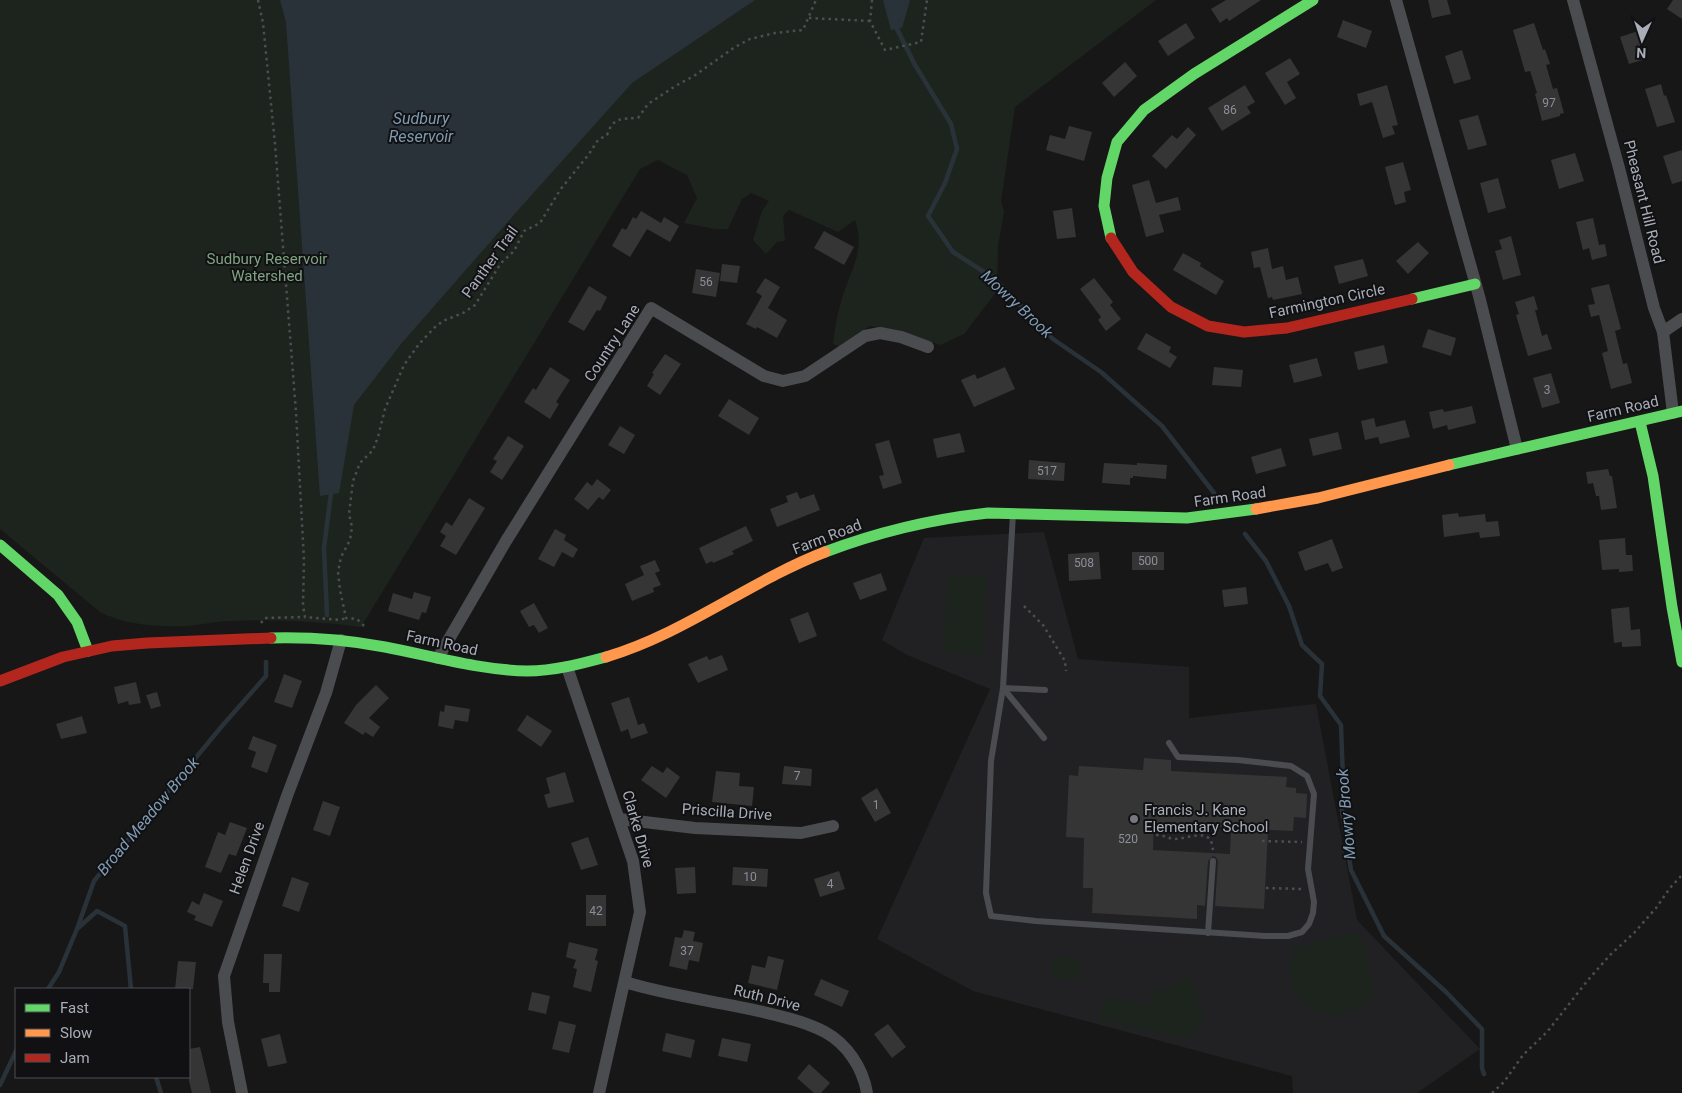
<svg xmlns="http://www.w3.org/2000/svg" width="1682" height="1093" font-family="Roboto,sans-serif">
<rect width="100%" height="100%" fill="#171717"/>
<!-- built -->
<path fill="#212123" d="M1044,532L1078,659L1189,667V718L1316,704L1357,920L1480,1049L1417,1093H1293L1292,1076L973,991L877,939L990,689L907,655L882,640L924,538Z"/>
<!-- green -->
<g fill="#1d241e">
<path d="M0,0H1156L1015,107L1001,201L1004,212L998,246L997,291L964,334L940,345L897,330L869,326L843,348L833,344C835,331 836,318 840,306C847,275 867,253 855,220L838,232L789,210L783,216L785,241L777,242L766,254L753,240L762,211L769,201L751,193L742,199L728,229H715L684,223L697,198L687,175L658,160L640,169L361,627C318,621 275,619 231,621C216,621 201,625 186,626C157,627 125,625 100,612L0,529Z"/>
<path d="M947,575L987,577L983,655L943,653Z"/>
<path d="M1355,932L1360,935L1363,941L1376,995C1336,1037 1273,1006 1294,948Z"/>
<path d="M1052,956L1081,958L1079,980L1050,977Z"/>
<path d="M1189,975L1195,988L1204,1020L1196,1034L1183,1037L1161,1034L1098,1019L1104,996L1148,1006L1154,991L1174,986Z"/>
</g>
<!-- water -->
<g fill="#2a3239">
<path d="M280,0H755L632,83L519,209L401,344L354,405L339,493L320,496L286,22Z"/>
<path d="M883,0H910L902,28L891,30Z"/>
</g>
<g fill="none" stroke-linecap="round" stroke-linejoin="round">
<!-- stream -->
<g stroke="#2a3239" stroke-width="4.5">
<path d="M897,29L915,65L951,124L957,149L945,183L928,216L953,252L995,279L1053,339L1101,372L1162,426L1214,493"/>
<path d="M1245,534L1266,561L1289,606L1302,645L1322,664L1320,696L1341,725L1343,781L1342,811L1351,870L1384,936L1446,992L1482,1029V1068L1484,1074"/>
<path d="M327,615L324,548L331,493"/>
<path d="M48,989L59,972L77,929"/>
<path d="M131,989L125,926L97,911L77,929L94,881L222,726L266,676V662"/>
<path d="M156,1077L161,1093"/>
<path d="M0,1085L16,1051"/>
</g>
</g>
<!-- building -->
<g fill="#353536" fill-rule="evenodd">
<path d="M1226,0H1261L1229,21L1227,18L1220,23L1211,9Z"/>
<path d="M1428,0H1447L1451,14L1432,18Z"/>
<path d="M1673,0H1682V19L1667,9Z"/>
<path d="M1343,20L1372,31L1366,48L1337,37Z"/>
<path d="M1186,23L1195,38L1168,56L1158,41Z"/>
<path d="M1534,23L1543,50L1545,49L1550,64L1546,65L1553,89L1557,88L1564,113L1560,114V116L1542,121L1535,94L1537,93L1530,71L1525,72L1513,30Z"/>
<path d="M1638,31L1646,59L1629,64L1620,37Z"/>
<path d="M1462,50L1471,79L1454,84L1445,56Z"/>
<path d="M1290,58L1300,74L1287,82L1296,98L1285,105L1265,73Z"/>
<path d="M1125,62L1137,76L1114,97L1102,83Z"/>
<path d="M1661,84L1664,96L1666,95L1675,122L1657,127L1645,89Z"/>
<path d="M1245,85L1255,102L1247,107L1251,113L1222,131L1208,108Z"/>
<path d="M1387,85L1398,125L1392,126L1395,134L1383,138L1372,102L1360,106L1357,94Z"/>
<path d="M1478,115L1487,145L1468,150L1459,120Z"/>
<path d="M1069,126L1092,132L1084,161L1046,150L1050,135L1065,139Z"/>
<path d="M1188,127L1196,135L1166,169L1152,156L1172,135L1177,139Z"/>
<path d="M1682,150V181L1672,184L1663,156Z"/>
<path d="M1575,153L1584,181L1559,189L1551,160Z"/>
<path d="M1403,162L1411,190L1404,192L1406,202L1395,205L1385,167Z"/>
<path d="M1498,178L1506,208L1488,213L1480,183Z"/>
<path d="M1149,180L1156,203L1178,197L1181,210L1159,215L1164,232L1146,237L1132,185Z"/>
<path d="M1072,208L1076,237L1057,239L1053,211Z"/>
<path d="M641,211L661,223L664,217L679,226L670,242L647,229L630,257L612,246L622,228L626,230L633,217L636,219Z"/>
<path d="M1593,218L1599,245L1605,244L1607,256L1592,260L1589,248L1583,250L1576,222Z"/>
<path d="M824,231L854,247L844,265L814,248Z"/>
<path d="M1511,236L1521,275L1503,280L1495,251L1502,249L1499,240Z"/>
<path d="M1418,242L1429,253L1408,274L1396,261Z"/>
<path d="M1268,248L1272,269L1283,266L1286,280L1298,277L1302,294L1273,300L1272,297L1268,298L1260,267L1254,268L1251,252Z"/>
<path d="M1183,253L1201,263L1200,266L1224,281L1216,295L1173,270Z"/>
<path d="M1363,259L1368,276L1339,284L1334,266Z"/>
<path d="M722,264L740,266L737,283L720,281Z"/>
<path d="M696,269L720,273L716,297L692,293Z"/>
<path d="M765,278L780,287L768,308L787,320L777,338L757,327L756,329L746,324L762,296L756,292Z"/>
<path d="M1094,278L1113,302L1110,305L1121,319L1106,331L1098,320L1101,317L1080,289Z"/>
<path d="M1609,284L1621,329L1615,331L1623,364L1627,363L1632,383L1611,389L1602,353L1608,351L1599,315L1591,317L1588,305L1595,304L1591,288Z"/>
<path d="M589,286L607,297L600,311L597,310L584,331L568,322Z"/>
<path d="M1534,296L1538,310H1535L1542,336L1547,334L1552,349L1528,356L1516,315L1519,314L1515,302Z"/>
<path d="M1428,329L1456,338L1451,356L1422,347Z"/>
<path d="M1146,333L1171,347L1169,352L1177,357L1170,368L1137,349Z"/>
<path d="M1384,345L1388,363L1358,370L1354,352Z"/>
<path d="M665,354L681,364L660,395L647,386L654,374L652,373Z"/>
<path d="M1317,358L1322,376L1294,383L1289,365Z"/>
<path d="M550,367L570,380L556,402L559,404L550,419L524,402L533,388L536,390Z"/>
<path d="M1005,367L1015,389L974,407L961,380L975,374L977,379Z"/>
<path d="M1214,367L1243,370L1241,387L1212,385Z"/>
<path d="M1551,373L1560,403L1542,408L1533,378Z"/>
<path d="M729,399L759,418L749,435L718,416Z"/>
<path d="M1472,406L1476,423L1448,430L1447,425L1433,429L1429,412L1443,409L1444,412Z"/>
<path d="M1374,418L1376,427L1405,420L1410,437L1380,444L1378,437L1365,440L1361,421Z"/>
<path d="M620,426L635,435L624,454L608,445Z"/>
<path d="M1338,432L1342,449L1313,456L1309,439Z"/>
<path d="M960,433L965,452L937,458L933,439Z"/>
<path d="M508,436L524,446L502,480L490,472L497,461L493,459Z"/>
<path d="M889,440L902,483L883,489L879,476L884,475L875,444Z"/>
<path d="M1281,448L1286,466L1256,474L1251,457Z"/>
<path d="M1029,460L1065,463L1064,481L1028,479Z"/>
<path d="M1104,463L1137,465V463L1167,465L1166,479L1133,476V478H1130V485L1102,483Z"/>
<path d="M1608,469L1610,476H1612L1617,508L1601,510L1599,496H1596L1593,483L1588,484L1586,472Z"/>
<path d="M597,479L611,490L603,500L599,497L588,510L574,499L587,482L592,486Z"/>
<path d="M797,492L800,499L814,494L820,510L777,527L770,509L788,502L786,496Z"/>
<path d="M469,498L485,508L456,555L440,546L446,536L440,532L446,522L452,526Z"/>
<path d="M1458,513L1459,517L1485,514L1486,522L1498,521L1500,536L1480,538L1479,532L1444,537L1442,515Z"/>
<path d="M746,526L753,541L732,551L734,554L713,563L712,561L706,564L699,548Z"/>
<path d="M555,529L566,535L564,540L578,549L573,558L562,552L554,567L538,559Z"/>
<path d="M1625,538L1626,555H1632L1633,571L1619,572V569L1602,570L1599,540Z"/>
<path d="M1332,539L1343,568L1332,572L1328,563L1305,571L1298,552Z"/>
<path d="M1099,552L1101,579L1069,581L1068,554Z"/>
<rect x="1132" y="552" width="32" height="18"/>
<path d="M655,560L660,571L655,573L661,585L653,588L654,592L632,601L625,584L644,575L640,566Z"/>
<path d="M881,573L887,590L860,600L853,583Z"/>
<path d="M1246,587L1248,604L1224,607L1222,590Z"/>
<path d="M414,592L431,597L426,613L422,612L419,620L388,611L393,593L412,599Z"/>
<path d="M534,603L548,628L539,633L534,625L529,627L520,611Z"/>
<path d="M1629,607L1631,630L1640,629L1641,646L1622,647V642L1614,643L1611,609Z"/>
<path d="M808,612L817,636L799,643L790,619Z"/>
<path d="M722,655L728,670L698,683L688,664L707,656L709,660Z"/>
<path d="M284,674L302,681L292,708L274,702Z"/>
<path d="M136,682L141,703L129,705L128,701L118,704L114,687Z"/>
<path d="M376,685L389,698L369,718L380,727L373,737L365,732L363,735L344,723L356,705Z"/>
<path d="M157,692L161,706L151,709L146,695Z"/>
<path d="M629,697L638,725L644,723L648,733L631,739L628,729L621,732L611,703Z"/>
<path d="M445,705L470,709L468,722L455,720L453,729L438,726L440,711L444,712Z"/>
<path d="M527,715L552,731L541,747L517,730Z"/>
<path d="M82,716L87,733L61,739L56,724Z"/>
<path d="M253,736L277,745L267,773L251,767L256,752L248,749Z"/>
<path d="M1144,758L1171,760V771L1287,777L1286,787L1296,788V793L1307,794L1306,818L1294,817L1293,831L1268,830L1264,909L1215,906L1218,861L1216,857L1213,856L1208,861L1205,906L1197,905V919L1092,913L1093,888H1083L1084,838L1066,837L1069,775L1078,776L1079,766L1143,770ZM1154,823L1231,827L1230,854L1153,850Z"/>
<path d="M652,766L663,773L667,767L680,777L666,798L641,780Z"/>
<path d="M784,766L812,769L811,786L782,784Z"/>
<path d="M716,771L740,773L739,786L754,787L752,806L712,802Z"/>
<path d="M565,772L574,802L548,808L544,795L550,793L546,778Z"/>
<path d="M877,788L891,813L875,822L861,798Z"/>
<path d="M323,801L340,807L330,836L313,830Z"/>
<path d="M230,822L247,828L236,856L229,854L221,873L205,867L218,832L225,835Z"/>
<path d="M588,837L598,865L581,870L571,843Z"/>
<path d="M695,867L696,893L677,894L675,868Z"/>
<path d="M733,867L768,869L767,887L732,885Z"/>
<path d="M839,871L845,889L820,897L814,879Z"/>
<path d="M292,877L309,883L299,912L282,906Z"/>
<path d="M204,893L223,901L212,927L194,920L196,916L187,912L192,901L199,905Z"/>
<rect x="586" y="895" width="20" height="31"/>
<path d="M684,930L695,932L693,941L703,943L699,962L689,960L687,970L669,966L675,937L682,938Z"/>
<path d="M569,942L598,949L595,960L598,961L591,992L573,987L577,969L573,968L576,960L566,957Z"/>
<path d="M264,954H282L280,992H269V983H263Z"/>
<path d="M768,956L784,960L777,990L748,983L752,965L765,968Z"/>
<path d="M178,961L196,962L193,989H175Z"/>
<path d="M821,979L849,991L842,1007L814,995Z"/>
<path d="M532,992L550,996L546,1014L528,1010Z"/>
<path d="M559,1021L576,1025L569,1053L552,1049Z"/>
<path d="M888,1024L906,1047L892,1058L874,1034Z"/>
<path d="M666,1033L695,1040L691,1058L662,1051Z"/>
<path d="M280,1034L287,1063L268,1067L261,1039Z"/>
<path d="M722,1038L751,1044L747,1062L718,1056Z"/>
<path d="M200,1047L211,1093H192L189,1081V1049Z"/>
<path d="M809,1064L830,1083L821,1093H814L797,1078Z"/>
</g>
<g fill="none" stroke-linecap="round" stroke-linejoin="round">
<!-- path -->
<g stroke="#4d4e52" stroke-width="2.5" stroke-dasharray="2.5 4" stroke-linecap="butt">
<path d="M258,0L263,23L275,144L296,412L304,560L303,606L305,617L340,620L346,618"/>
<path d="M872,0L870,21L885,50L921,42L927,0"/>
<path d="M809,18L870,21"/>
<path d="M1024,606L1043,625L1065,661L1066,671"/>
<path d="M261,623L265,618L305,617"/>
<path d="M364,626L357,619L346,618L340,590L338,572L341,557L350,540L352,527L349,514L353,481L360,463L373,450L378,437L385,409L404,365L419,344L434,328L443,321L463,313L475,305L501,263L514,251L524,231L540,223L560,190L589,154L598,140L607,135C613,117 622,119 638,118L648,104L677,85L694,76L735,47L750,39L775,33L803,30L816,0"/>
<path d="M1156,835C1164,835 1169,839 1176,839C1186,838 1196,834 1206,836L1211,840L1213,850"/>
<path d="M1262,841L1302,842"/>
<path d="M1266,888L1302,889"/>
<path d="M1492,1093L1504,1082L1523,1055L1547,1032L1588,980L1610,955L1634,933L1656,908L1670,888L1682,875"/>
</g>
<!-- lane -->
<g stroke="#4b4c50" stroke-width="6">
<path d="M1013,514L1003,688L991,761L986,893L991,916L1036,921L1265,936H1288L1302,932L1309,924L1313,913L1314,902L1308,869L1314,794L1307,776L1291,766L1238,760L1178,757L1169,743"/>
<path d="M1003,688L1044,738"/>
<path d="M1003,688L1045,690"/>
<path d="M1208,933L1213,861"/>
</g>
<!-- street -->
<g stroke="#4b4c50" stroke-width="12">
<path d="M1396,0L1479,296L1517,449"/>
<path d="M1573,0L1619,168L1654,308L1663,332L1673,413"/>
<path d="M1663,332L1682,319"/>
<path d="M438,658L506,541L651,308L764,376L783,381L805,376L865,336L880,333L901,337L928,347"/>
<path d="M567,667L633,861L640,912L599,1093"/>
<path d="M619,819L695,828L801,833L833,826"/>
<path d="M625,982C670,996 717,1001 763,1012C784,1017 806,1022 825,1032C847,1044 863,1068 867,1093"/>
<path d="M242,1093L228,1022L224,976L287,796L326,693L341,640"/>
</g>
<!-- fast -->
<g stroke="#63d668" stroke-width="11">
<path d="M1111,238L1104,206L1107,178L1117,142L1144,110L1194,74L1313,0"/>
<path d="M1412,299L1475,284"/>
<path d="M1640,422L1653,476L1672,607L1682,662"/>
<path d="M1449,465L1682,411"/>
<path d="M0,545L58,595L77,622L88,651"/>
<path d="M825,552C878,532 932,519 988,513L1187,518L1256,509"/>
<path d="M271,638C309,637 348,640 385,647C432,656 479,670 527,671C554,671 580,664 606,657"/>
</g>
<!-- slow -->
<g stroke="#ff974d" stroke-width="11">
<path d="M1256,509L1318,498L1449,465"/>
<path d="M606,657C684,634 750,581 825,552"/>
</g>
<!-- jam -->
<g stroke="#b3261e" stroke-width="11">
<path d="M1111,238L1133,272L1171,307L1208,326L1244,332L1287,328L1412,299"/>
<path d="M0,681L63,657L112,646L147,643L271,638"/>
</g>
</g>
<!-- markers -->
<circle fill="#757880" stroke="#111113" stroke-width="2" cx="1134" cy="819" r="5"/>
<g text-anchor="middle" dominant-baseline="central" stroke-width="4" stroke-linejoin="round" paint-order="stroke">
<!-- number labels -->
<g font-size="12" fill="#8b8f98">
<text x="1549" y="103">97</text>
<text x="1230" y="110">86</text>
<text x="706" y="282">56</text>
<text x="1547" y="390">3</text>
<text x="1047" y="471">517</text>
<text x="1148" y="561">500</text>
<text x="1084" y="563">508</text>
<text x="797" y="776">7</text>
<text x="876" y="805">1</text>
<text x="1128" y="839">520</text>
<text x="750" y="877">10</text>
<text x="830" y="884">4</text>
<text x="596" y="911">42</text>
<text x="687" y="951">37</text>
</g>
<!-- street labels -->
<g font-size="15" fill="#a8adb8" stroke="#111113">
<text transform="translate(1644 202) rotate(76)">Pheasant Hill Road</text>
<text transform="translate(490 262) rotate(-54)">Panther Trail</text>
<text transform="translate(1327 301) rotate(-12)">Farmington Circle</text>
<text transform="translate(612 343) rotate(-57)">Country Lane</text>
<text transform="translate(1623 409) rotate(-13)">Farm Road</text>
<text transform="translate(1230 497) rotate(-8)">Farm Road</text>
<text transform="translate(827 537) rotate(-21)">Farm Road</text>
<text transform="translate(442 643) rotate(12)">Farm Road</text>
<text transform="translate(727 812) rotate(4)">Priscilla Drive</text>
<text transform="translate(638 829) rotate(74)">Clarke Drive</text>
<text transform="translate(247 858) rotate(-70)">Helen Drive</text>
<text transform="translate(767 998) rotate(14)">Ruth Drive</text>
</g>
<!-- park labels -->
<g font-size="15" fill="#7fa381" stroke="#111113">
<text x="267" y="259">Sudbury Reservoir<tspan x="267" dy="17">Watershed</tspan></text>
</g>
<!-- poi labels -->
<g font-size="15" fill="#a8adb8" stroke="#111113" text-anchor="start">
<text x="1144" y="810">Francis J. Kane<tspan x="1144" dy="17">Elementary School</tspan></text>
</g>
<!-- water labels -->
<g font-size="16" font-style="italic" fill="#7f9bb3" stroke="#111113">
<text x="421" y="118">Sudbury<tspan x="421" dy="18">Reservoir</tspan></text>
<text transform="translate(1017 304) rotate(43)">Mowry Brook</text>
<text transform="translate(1346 814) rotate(-95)">Mowry Brook</text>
<text transform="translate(148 816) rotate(-50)">Broad Meadow Brook</text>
</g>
</g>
<!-- legend -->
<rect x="15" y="988" width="175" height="90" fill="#111113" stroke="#4d4f55"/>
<rect x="25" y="1004" width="25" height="8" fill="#63d668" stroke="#4d4f55"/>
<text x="60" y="1013" font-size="15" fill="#a8adb8">Fast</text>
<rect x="25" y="1029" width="25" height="8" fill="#ff974d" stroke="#4d4f55"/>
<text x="60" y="1038" font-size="15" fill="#a8adb8">Slow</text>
<rect x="25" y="1054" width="25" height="8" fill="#b3261e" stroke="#4d4f55"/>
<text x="60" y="1063" font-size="15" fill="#a8adb8">Jam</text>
<!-- north arrow -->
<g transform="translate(1642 40) rotate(183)" stroke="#111113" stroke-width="4" paint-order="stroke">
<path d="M0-4L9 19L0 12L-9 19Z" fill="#a8adb8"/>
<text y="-8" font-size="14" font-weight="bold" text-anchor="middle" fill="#a8adb8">N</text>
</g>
</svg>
